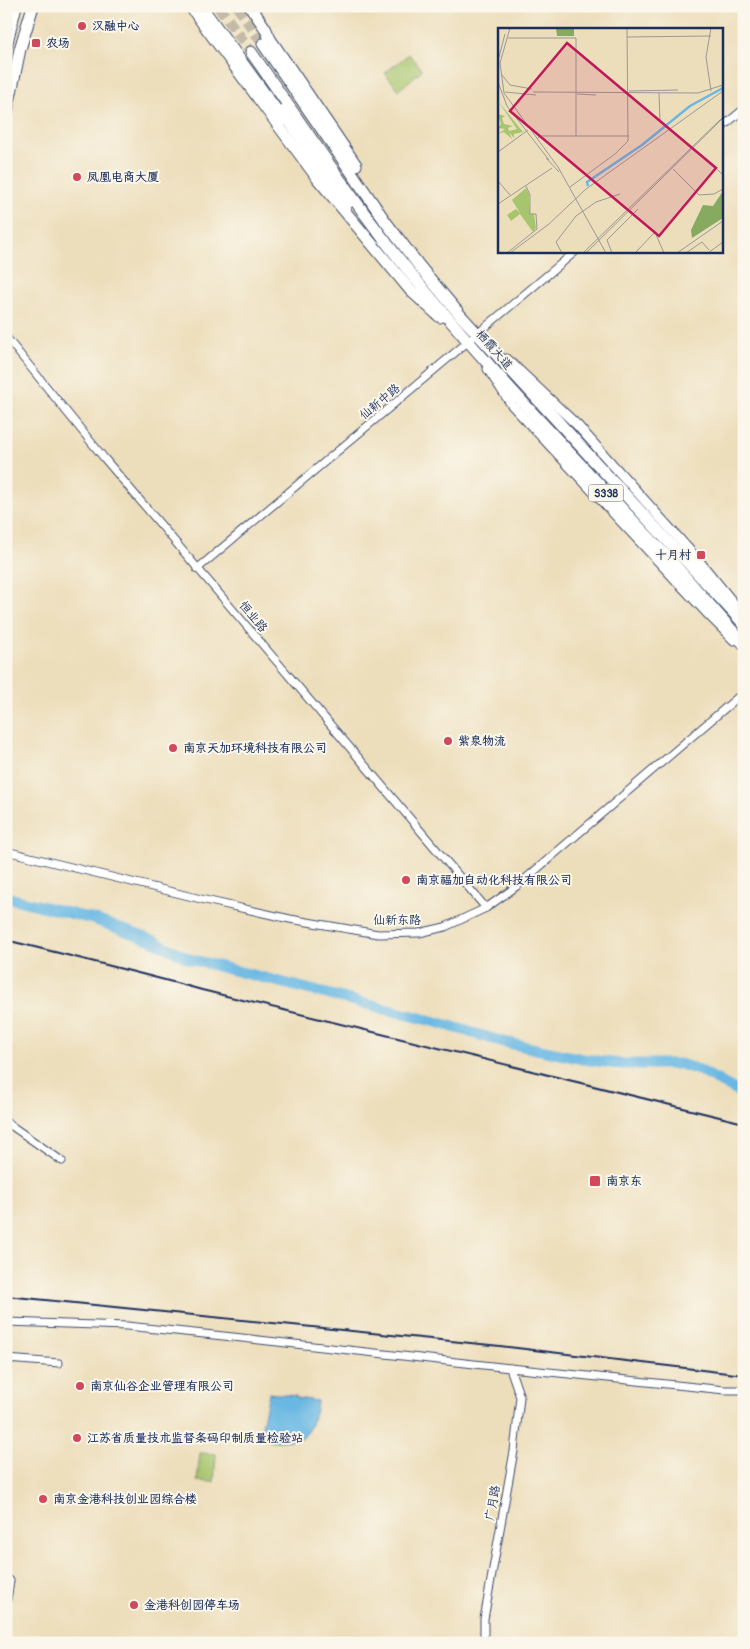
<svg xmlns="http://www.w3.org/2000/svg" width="750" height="1649" font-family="Pangolin,'LXGW WenKai TC',sans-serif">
<rect width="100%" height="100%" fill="#fbf7ec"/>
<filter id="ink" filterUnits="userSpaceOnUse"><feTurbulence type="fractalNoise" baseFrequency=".02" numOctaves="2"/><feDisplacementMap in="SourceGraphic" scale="10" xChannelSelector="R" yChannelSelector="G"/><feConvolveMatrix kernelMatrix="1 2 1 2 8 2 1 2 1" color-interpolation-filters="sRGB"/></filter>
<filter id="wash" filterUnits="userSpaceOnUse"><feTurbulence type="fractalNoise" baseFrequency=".0096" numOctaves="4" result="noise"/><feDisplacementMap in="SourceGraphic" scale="20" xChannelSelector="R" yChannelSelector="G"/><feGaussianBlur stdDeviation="1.12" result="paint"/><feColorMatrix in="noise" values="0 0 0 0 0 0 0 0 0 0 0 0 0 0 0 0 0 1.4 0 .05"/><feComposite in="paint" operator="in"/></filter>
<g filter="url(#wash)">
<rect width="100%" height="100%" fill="#eddebb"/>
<!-- green -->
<g fill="#a7c56d" stroke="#617a66">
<path d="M409,54L422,70L399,90L385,73Z"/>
<path d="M200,1453L216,1454L214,1482L197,1481Z"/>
</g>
<!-- water -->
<path fill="#69b8e3" stroke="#4274a0" d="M269,1393L296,1396L297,1398L317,1401C317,1410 309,1436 299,1439C294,1441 286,1440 280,1441C273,1441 266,1441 260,1438L261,1430Z"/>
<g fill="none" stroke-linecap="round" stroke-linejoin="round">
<!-- river -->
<path stroke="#69b8e3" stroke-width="11" d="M6,897L96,920L154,941L190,959L440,1023L500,1041L583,1059L619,1064H680L699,1070L744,1095"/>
</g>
</g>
<g filter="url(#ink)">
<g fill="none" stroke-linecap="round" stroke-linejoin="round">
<!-- primary-tunnel -->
<g stroke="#c3bba8" stroke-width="11" stroke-dasharray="11 5.5" stroke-linecap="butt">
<path d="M218,6L251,52"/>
<path d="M237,6L263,44"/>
</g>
<defs>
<g id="minor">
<path d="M721,128L744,109"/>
<path d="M6,337L104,458L486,908"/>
<path d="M197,569L576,251"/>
<path d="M6,851L205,900L290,919L378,934L419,933L445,927L486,908L517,886L744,692"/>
<path d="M6,1122L62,1161"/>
<path d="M6,1322L127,1326L233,1337L510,1368L725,1390H744"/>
<path d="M6,1359L59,1363"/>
<path d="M484,1643V1619L514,1451L520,1397L510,1368"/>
</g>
<g id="tertiary">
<path d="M507,359L577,425L699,561L744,616"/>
<path d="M488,369L512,405L707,613L734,640"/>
<path d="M6,1599L9,1581"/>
</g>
<g id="primary">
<path d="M190,6L318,179L411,291L440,317"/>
<path d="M201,6L283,119"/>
<path d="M250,6L265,28L270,39L356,165"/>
<path d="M263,44L385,221L420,267L461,316L744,624"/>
<path d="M6,46L16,6"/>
<path d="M251,52C304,127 354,204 412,275C494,375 584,468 672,562C696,589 720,617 744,644"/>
<path d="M282,111L347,204"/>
<path d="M6,117L20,49L33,6"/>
</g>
</defs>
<!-- minor casing -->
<use href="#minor" stroke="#3a496c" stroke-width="9"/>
<!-- tertiary casing -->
<use href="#tertiary" stroke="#3a496c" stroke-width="11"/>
<!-- primary casing -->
<use href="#primary" stroke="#3a496c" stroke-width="13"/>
<!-- minor -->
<use href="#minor" stroke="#fff" stroke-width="7"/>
<!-- tertiary -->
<use href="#tertiary" stroke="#fff" stroke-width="9"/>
<!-- primary -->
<use href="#primary" stroke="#fff" stroke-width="11"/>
<!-- rail -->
<g stroke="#1b2f5e" stroke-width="2">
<path d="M6,940C71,956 137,972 202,990L744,1123"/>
<path d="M6,1296L500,1346L744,1375"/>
</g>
</g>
</g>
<!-- markers -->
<g fill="#d1495b" stroke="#fbf7ec" stroke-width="2">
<circle cx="82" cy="26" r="5"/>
<rect x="31" y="38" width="10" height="10" rx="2.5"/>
<circle cx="77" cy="177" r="5"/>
<rect x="696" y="550" width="10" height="10" rx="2.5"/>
<circle cx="448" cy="741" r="5"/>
<circle cx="173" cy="748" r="5"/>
<circle cx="406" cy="880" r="5"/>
<rect x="589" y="1175" width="12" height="12" rx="2.5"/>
<circle cx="80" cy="1386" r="5"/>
<circle cx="77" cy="1438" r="5"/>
<circle cx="43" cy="1499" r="5"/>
<circle cx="134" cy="1605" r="5"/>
</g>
<g text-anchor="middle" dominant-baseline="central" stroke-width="4" stroke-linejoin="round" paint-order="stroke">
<!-- shield labels -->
<rect fill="#fbf7ec" stroke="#5e6b89" stroke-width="1" x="588.5" y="484.5" width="35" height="17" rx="4"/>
<g font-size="11" font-weight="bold" fill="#1b2f5e">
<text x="606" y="493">S338</text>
</g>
<!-- poi labels -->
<g font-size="12" font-weight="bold" fill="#1b2f5e" stroke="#fbf7ec" text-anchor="start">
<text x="92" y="26">汉融中心</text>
<text x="46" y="43">农场</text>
<text x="87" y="177">凤凰电商大厦</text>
<text x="691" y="555" text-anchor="end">十月村</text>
<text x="458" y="741">紫泉物流</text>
<text x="183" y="748">南京天加环境科技有限公司</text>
<text x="416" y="880">南京福加自动化科技有限公司</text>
<text x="606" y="1181">南京东</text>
<text x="90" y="1386">南京仙谷企业管理有限公司</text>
<text x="87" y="1438">江苏省质量技术监督条码印制质量检验站</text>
<text x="53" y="1499">南京金港科技创业园综合楼</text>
<text x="144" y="1605">金港科创园停车场</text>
</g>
<!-- street labels -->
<g font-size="12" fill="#1b2f5e" stroke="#fbf7ec">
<text transform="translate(494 350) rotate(49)">栖霞大道</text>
<text transform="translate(380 402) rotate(-40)">仙新中路</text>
<text transform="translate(253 617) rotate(50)">恒业路</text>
<text x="397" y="920">仙新东路</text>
<text transform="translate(493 1503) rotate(-80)">广月路</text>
</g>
</g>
<!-- overview -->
<g transform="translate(498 28)">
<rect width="225" height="225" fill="#eddebb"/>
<path d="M0,73L25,104L16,106V110L11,104L14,111L6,104L0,106L7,101L0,100L3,96L0,86L7,88L4,90L6,96L15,98L10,100L11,103L19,101ZM28,160L31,166L32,186H36L38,200L35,204L22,186L13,193L9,187L18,181L22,185L14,172Z" fill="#a7c56d"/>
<path d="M58,0H76V8H59ZM225,163V190L194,210L193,202L205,177L215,178Z" fill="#85aa60"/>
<path fill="none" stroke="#69b8e3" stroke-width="2.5" d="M90,158L89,154L144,117L192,78L225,60"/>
<path fill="none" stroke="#999896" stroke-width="1" d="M12,0L2,35L6,65L60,139L108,225M129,9L213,8M10,10H78V108M1,29L7,6M4,47L12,57L34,61M0,54L9,78L51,132M131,63L180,62M213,63L208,29L213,0M7,64L38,67M35,64L200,65L225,57M161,65L162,93M79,66L98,67M39,111L42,108H131M0,124L30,102M203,126L225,147M48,130L61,144M175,141L201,167L216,166L225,161M0,153L12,167M72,159L117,126L130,113L129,0M0,176L54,140M156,202L166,225M9,225L39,201L38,186H32V167L28,158M12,225L51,196L88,161L225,63M64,225L58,214L78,188L98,174L122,166M85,225L225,89M88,225L225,90M114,225L109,212L140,181M137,225L157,204M179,225L225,193M188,225L204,214L211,222M210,225L225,214"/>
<path fill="#c2185b" fill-opacity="0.15" stroke="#c2185b" stroke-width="2.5" d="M69,15L218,140L161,208L12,83Z"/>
<rect width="225" height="225" fill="none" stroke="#1b2f5e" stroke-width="2.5"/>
</g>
<!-- margin -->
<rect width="750" height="1649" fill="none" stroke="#fbf7ec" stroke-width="25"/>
</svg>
